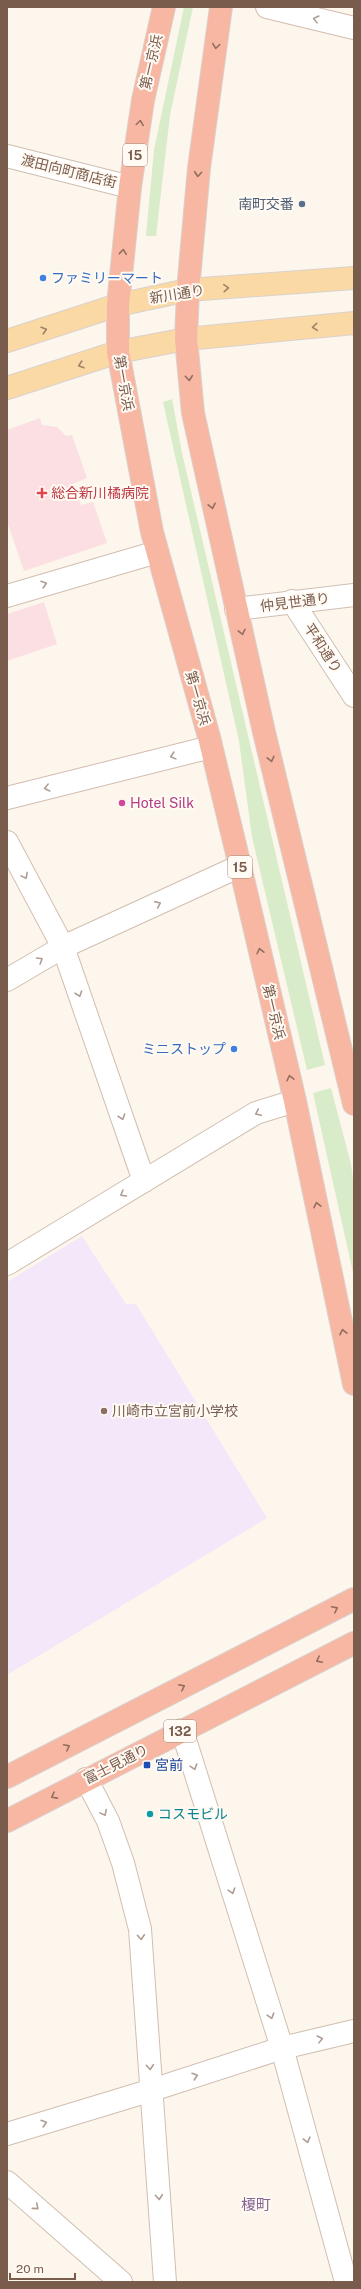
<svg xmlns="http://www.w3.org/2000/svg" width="361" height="2289" font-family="'Public Sans','Noto Sans JP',sans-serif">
<rect width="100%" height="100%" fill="#fdf6ec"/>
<!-- education -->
<path fill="#f3e8fa" d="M82,1236L126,1304H136L267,1518L7,1675V1282Z"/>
<!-- medical -->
<g fill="#fbdfe3">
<path d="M40,418L42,425L57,427L66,436L72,435L87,478L73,484L81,505L93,502L107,543L24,571L7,521V430Z"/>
<path d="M44,602L57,644L7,661V614Z"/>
</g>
<!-- green -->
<g fill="#d8ecc9">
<path d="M184,7H193L170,115L156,236H146L154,150Z"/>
<path d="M172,399L182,453L325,1065L307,1070L252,837L239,741L163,402Z"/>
<path d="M331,1088L351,1164L354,1187V1277L313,1093Z"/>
</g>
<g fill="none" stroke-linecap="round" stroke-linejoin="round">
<defs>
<g id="minor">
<path d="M267,7L354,28"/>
<path d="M7,156L130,187"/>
<path d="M7,596L157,552"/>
<path d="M292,601L354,696"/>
<path d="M236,609L354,595"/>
<path d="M7,798L211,747"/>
<path d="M7,842L63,947L144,1181"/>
<path d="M7,980L63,947L240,866"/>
<path d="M7,1264L256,1113L295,1101"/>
<path d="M182,1730L282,2048L346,2282"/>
<path d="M86,1779L108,1821L123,1863L140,1929L165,2282"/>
<path d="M7,2134L152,2090L282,2048L354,2031"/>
<path d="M7,2182L121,2282"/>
</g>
<g id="major">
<path d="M7,341L118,305L188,290L354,278"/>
<path d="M7,388L118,352L186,339L354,323"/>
</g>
<g id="highway">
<path d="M164,7L143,100L130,187L118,305V352L152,532L209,737L240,866L295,1101L354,1384"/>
<path d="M221,7L199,168L188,290L186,339L193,413L264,732L354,1104"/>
<path d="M7,1777L354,1599"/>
<path d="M7,1821L354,1643"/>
</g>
</defs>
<!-- minor casing -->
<use href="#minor" stroke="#d1beb0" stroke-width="24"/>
<!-- major casing -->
<use href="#major" stroke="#dad1cd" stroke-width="24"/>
<!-- highway casing -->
<use href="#highway" stroke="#dad1cd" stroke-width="24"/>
<!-- minor -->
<use href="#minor" stroke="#fff" stroke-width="22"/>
<!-- major -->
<use href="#major" stroke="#fbd9a5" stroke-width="22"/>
<!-- highway -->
<use href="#highway" stroke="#f7b7a3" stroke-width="22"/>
</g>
<!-- one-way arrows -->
<defs><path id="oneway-chevron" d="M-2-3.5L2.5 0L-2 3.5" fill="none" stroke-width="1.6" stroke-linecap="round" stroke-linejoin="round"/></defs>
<g stroke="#af9d94">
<use href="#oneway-chevron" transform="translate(316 19) rotate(-166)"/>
<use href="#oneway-chevron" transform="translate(44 584) rotate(-17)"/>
<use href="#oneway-chevron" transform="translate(173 756) rotate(165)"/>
<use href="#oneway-chevron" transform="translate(47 788) rotate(166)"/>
<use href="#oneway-chevron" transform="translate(25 876) rotate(62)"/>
<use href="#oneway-chevron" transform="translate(158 904) rotate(-24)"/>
<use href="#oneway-chevron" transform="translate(40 960) rotate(-31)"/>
<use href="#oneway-chevron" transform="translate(79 994) rotate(71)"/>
<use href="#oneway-chevron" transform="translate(258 1113) rotate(155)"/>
<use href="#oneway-chevron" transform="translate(122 1117) rotate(71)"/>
<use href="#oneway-chevron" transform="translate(123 1194) rotate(149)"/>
<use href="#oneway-chevron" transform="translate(194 1767) rotate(73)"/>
<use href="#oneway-chevron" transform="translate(104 1813) rotate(62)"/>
<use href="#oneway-chevron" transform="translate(232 1891) rotate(73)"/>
<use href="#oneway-chevron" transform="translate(141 1937) rotate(86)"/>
<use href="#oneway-chevron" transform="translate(271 2016) rotate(73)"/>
<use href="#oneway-chevron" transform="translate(320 2039) rotate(-14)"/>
<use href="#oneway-chevron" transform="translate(150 2067) rotate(86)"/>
<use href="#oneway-chevron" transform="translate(195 2076) rotate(-18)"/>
<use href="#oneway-chevron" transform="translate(44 2123) rotate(-17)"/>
<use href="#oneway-chevron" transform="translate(307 2140) rotate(75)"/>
<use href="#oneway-chevron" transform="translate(159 2197) rotate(86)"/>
<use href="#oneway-chevron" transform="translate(36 2207) rotate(41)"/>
</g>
<g stroke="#936e5e">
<use href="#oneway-chevron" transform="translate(216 46) rotate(98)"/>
<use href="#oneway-chevron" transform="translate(140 123) rotate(-82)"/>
<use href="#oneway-chevron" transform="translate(198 174) rotate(95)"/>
<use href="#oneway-chevron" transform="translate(123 252) rotate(-84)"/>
<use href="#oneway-chevron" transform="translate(189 378) rotate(85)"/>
<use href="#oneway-chevron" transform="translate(212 506) rotate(78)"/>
<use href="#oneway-chevron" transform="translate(242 632) rotate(77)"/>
<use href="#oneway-chevron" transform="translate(271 759) rotate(76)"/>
<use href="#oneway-chevron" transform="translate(260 951) rotate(-103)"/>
<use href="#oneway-chevron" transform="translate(290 1078) rotate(-103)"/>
<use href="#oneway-chevron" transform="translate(317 1205) rotate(-102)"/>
<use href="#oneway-chevron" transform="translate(343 1332) rotate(-102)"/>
<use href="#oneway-chevron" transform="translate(335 1609) rotate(-27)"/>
<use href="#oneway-chevron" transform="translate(319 1660) rotate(153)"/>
<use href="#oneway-chevron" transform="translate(182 1687) rotate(-27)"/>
<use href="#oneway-chevron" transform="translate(67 1747) rotate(-27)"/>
<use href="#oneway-chevron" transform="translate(54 1796) rotate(152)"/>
</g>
<g stroke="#a18267">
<use href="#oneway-chevron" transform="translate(226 288) rotate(-4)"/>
<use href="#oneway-chevron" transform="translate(315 327) rotate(175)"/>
<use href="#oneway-chevron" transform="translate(44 330) rotate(-17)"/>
<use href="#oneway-chevron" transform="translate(81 365) rotate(162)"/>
</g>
<!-- markers -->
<circle fill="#5c6f8a" stroke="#fffaf3" stroke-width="1.5" cx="302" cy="204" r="4"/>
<g fill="#3f7fe0" stroke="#fffaf3" stroke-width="1.5">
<circle cx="43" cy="278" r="4"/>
<circle cx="234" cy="1049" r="4"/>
</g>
<path fill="#e0444e" stroke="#fffaf3" stroke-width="1.5" d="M40 487h4v4h4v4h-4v4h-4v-4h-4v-4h4z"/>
<circle fill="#d1479c" stroke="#fffaf3" stroke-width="1.5" cx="122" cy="803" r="4"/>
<circle fill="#8d6e63" stroke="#fffaf3" stroke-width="1.5" cx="104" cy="1411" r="4"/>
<rect fill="#1a4fb4" stroke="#fffaf3" stroke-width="1.5" x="143" y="1761" width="8" height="8" rx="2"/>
<circle fill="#0f9aa8" stroke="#fffaf3" stroke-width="1.5" cx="150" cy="1814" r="4"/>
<g text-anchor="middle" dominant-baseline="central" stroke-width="4" stroke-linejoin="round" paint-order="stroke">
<!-- shield labels -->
<g fill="#fffaf3" stroke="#a28b7f" stroke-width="1">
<rect x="123" y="144" width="24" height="22" rx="3"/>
<rect x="228" y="856" width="24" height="22" rx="3"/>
<rect x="164" y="1720" width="32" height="22" rx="3"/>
</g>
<g font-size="13" font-weight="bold" fill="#7a5c4d">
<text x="135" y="155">15</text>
<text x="240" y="867">15</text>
<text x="180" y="1731">132</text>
</g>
<!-- street labels -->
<g font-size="14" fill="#7a5c4d" stroke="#fffaf3">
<text transform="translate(151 62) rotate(-77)">第一京浜</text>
<text transform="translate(69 171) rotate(14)">渡田向町商店街</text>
<text transform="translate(177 294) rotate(-9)">新川通り</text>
<text transform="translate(124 383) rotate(80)">第一京浜</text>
<text transform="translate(295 602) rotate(-7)">仲見世通り</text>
<text transform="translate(323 648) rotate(57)">平和通り</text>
<text transform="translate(198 698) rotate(74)">第一京浜</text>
<text transform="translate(274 1012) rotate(77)">第一京浜</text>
<text transform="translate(116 1764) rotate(-27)">富士見通り</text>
</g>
<!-- service labels -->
<g font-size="14" fill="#4e5e75" stroke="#fffaf3" text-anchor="end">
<text x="294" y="204">南町交番</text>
</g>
<!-- shop labels -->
<g font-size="14" fill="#366cbe" stroke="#fffaf3" text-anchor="start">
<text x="51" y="278">ファミリーマート</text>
<text x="226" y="1049" text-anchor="end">ミニストップ</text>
</g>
<!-- health labels -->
<g font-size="14" fill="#be3a42" stroke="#fffaf3" text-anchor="start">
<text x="51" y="493">総合新川橘病院</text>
</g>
<!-- hotel labels -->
<g font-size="14" fill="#b23c85" stroke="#fffaf3" text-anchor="start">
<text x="130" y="803">Hotel Silk</text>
</g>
<!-- education labels -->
<g font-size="14" fill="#785e54" stroke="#fffaf3" text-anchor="start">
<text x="112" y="1411">川崎市立宮前小学校</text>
</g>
<!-- transit labels -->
<g font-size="14" fill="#164399" stroke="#fffaf3" text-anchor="start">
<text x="155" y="1765">宮前</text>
</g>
<!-- culture labels -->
<g font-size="14" fill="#0d838f" stroke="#fffaf3" text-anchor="start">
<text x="158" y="1814">コスモビル</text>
</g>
<!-- neighbourhood labels -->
<g font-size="15" fill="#846695" stroke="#fffaf3">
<text x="256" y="2204">榎町</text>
</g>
</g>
<!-- border -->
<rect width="361" height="2289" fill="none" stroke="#7a5c4d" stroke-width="16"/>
<!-- scale -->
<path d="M10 2273v6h65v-6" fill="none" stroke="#7a5c4d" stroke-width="2"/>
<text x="16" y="2273" font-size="12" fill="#7a5c4d" stroke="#fffaf3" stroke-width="3" paint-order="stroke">20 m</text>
</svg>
